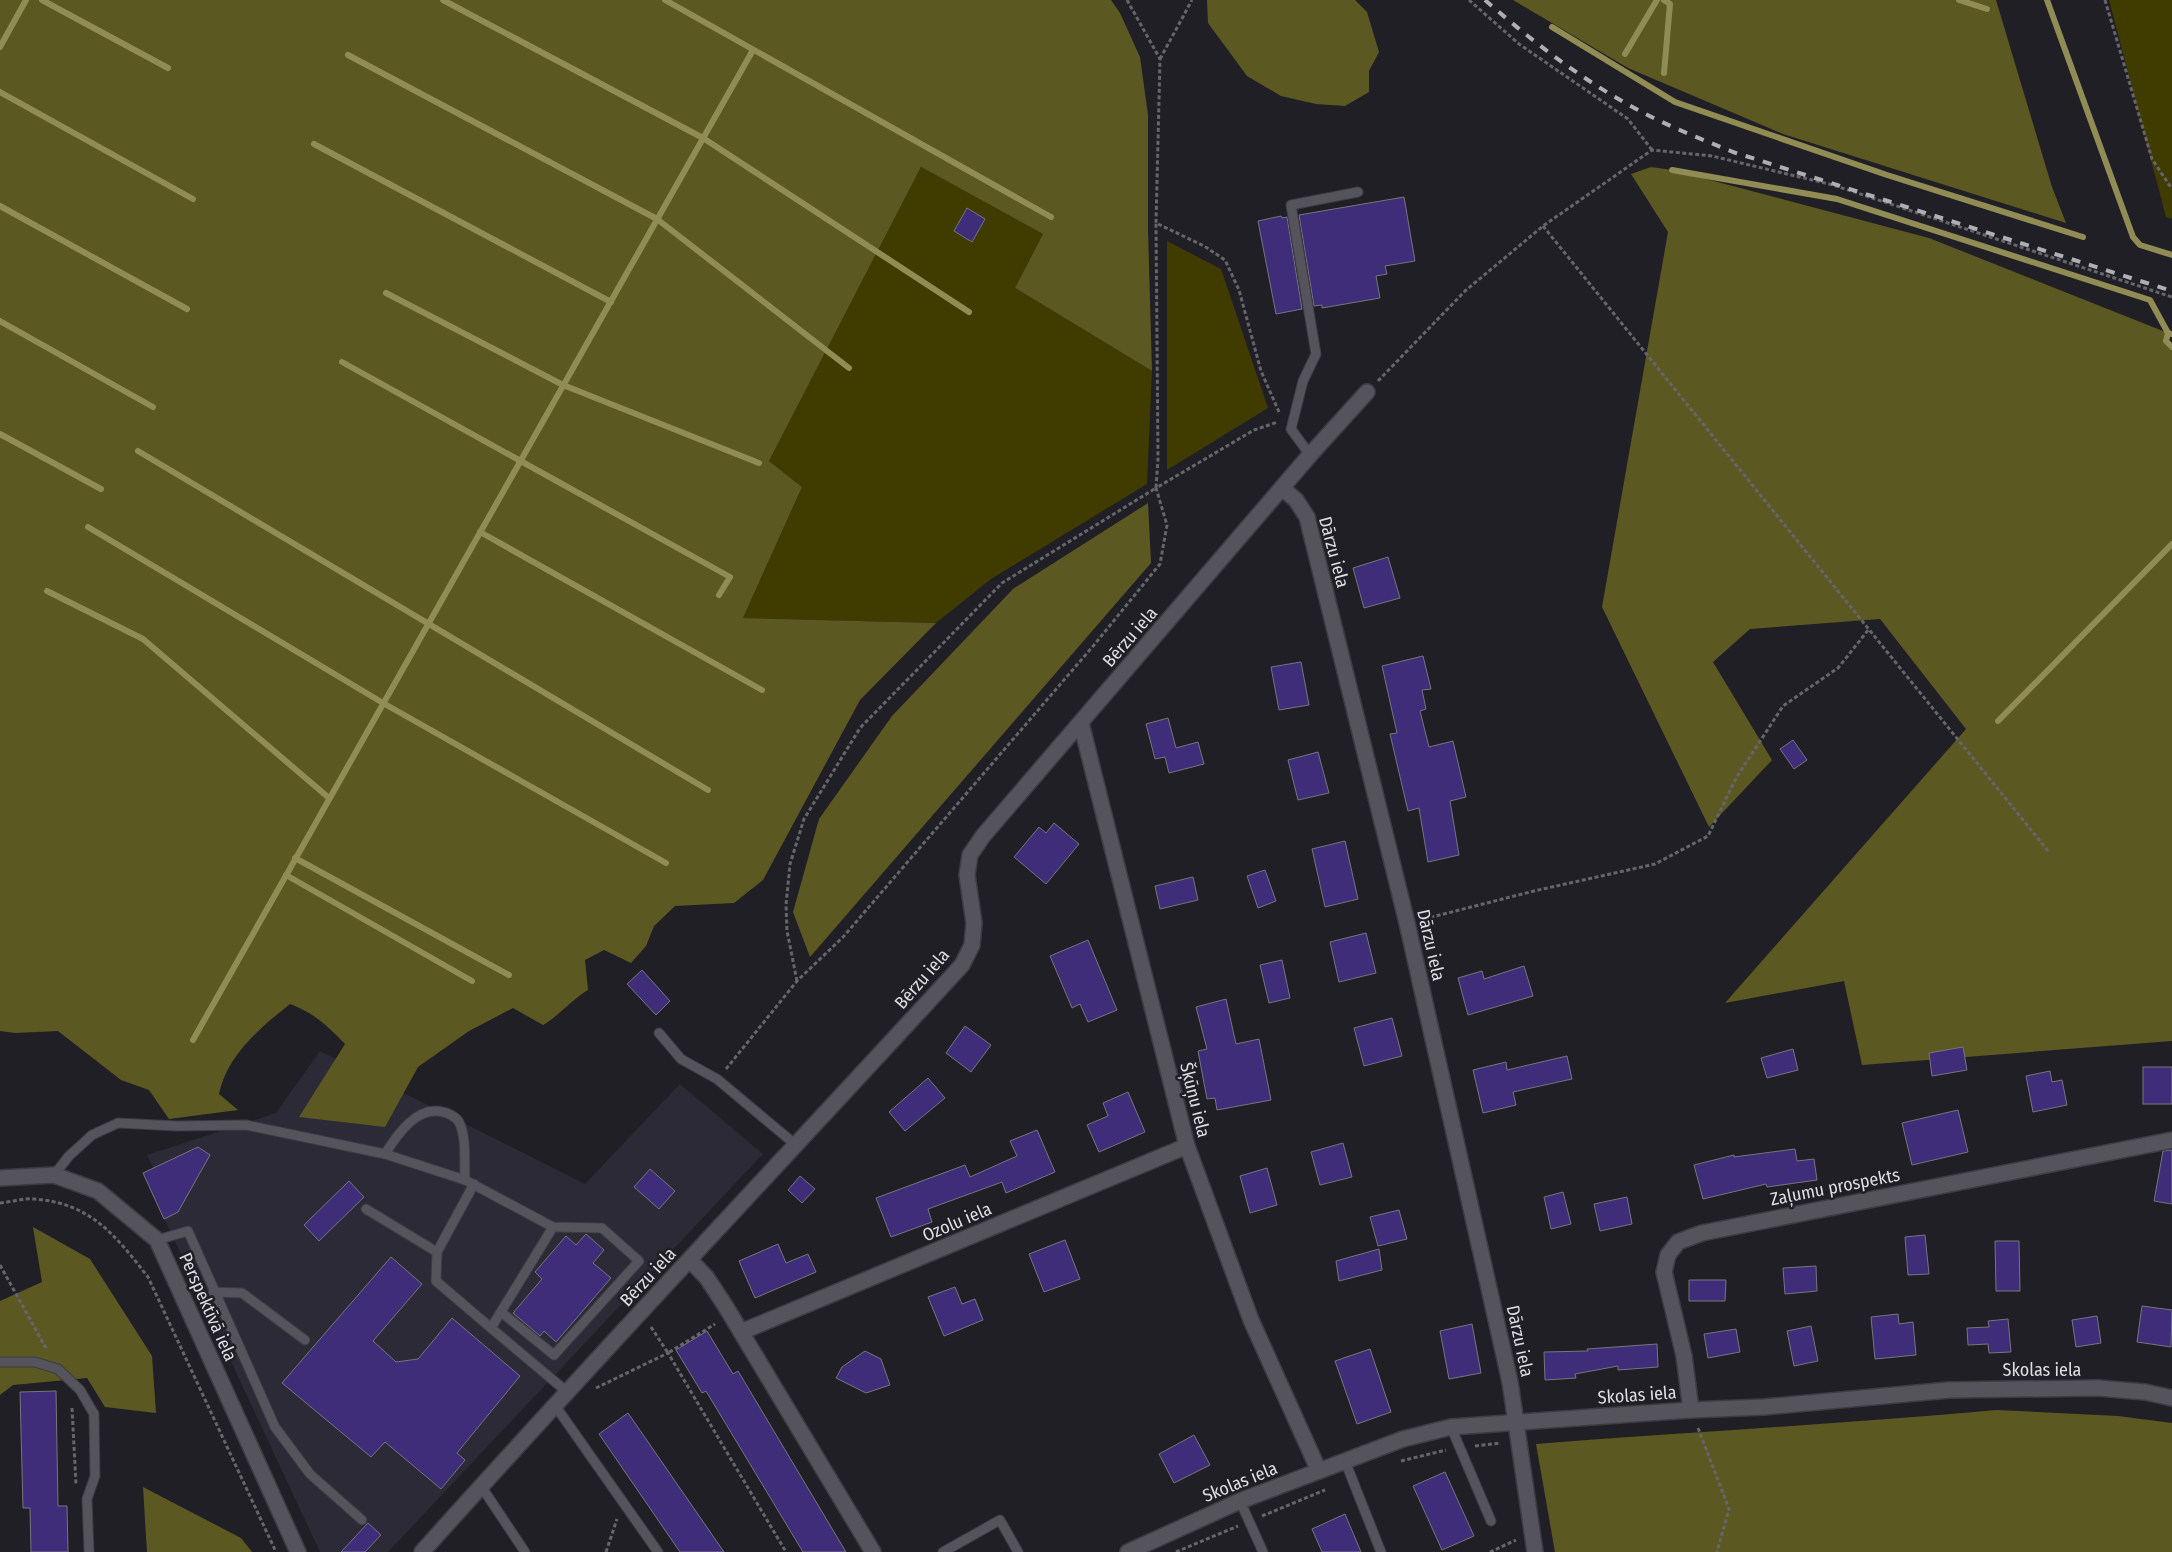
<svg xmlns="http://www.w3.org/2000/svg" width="2172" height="1552" font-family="'Fira Sans Condensed',sans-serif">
<rect width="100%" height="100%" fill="#201f26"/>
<!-- built -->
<path fill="#2b2a36" d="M320,1051L585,1184L680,1084L763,1154L388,1552H320L143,1173L153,1168L147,1155L276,1113Z"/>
<!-- green -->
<g fill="#403c00">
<path d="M2109,0H2172V219L2166,217Z"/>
<path d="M921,167L1043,234L1015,288L1152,371L1147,484L991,579L936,623L743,618L802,487L769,461Z"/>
<path d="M1167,241L1221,269L1268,408L1167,470Z"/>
</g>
<!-- forest -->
<g fill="#5c5822">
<path d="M0,0H1111L1120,13L1140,57L1148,115V230L1152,371L1015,288L1043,234L921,167L769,461L802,487L743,618L936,623L860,700L763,880L734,903L675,906L654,926L646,946L631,963L604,950L585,960L588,990C571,1000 560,1015 543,1025L513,1008L469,1031L418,1067L385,1127L299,1117L345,1044C328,1026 314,1013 290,1004C260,1028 227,1055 219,1094L238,1110L169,1119L149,1090L121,1080L58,1031L15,1033L0,1031Z"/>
<path d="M1207,0H1355L1367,12L1379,52L1369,71V92L1345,106L1316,104L1281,96L1247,76L1208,23Z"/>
<path d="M1513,0H1996L2052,187L2066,223L1783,134L1628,68Z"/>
<path d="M1651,167L1672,170L1929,238L2168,333L2167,341L2172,347V1041L1862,1065L1844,981L1725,1003L1966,729L1880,619L1750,629L1713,662L1772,760L1709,827L1602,607L1668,232L1631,174Z"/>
<path d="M1148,503L1151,563L810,957L793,912L819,819L892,716L1013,589Z"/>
<path d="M33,1227L90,1259L152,1356L156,1413L105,1407L87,1378L13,1385L0,1395V1301L42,1282Z"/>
<path d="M1997,1410L2118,1416L2172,1423V1552H1555L1536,1444C1689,1432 1843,1424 1997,1410Z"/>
<path d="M143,1487L241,1538L252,1552H147Z"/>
</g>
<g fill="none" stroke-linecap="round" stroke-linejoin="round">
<!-- stream -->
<g stroke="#908c54" stroke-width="6">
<path d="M42,0L168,68"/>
<path d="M443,0L703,138L969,312"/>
<path d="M665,0L1051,217"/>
<path d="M1959,0L1987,9"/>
<path d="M2047,0L2133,237L2140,245L2172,255"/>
<path d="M1552,27L1675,102L1887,175L2083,237"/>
<path d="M0,47L26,0"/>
<path d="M1625,54L1657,0"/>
<path d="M348,55L657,219L849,368"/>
<path d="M1664,73L1670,4L1664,0"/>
<path d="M0,92L193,199"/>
<path d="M314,144L611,302"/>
<path d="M1672,170L1837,199L2150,300L2168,333L2172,334"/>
<path d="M0,206L187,309"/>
<path d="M386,293L563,385L759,463"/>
<path d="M0,321L153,407"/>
<path d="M2168,333L2166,341L2172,347"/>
<path d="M342,362L730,577L719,595"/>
<path d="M0,434L101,489"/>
<path d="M138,451L708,790"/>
<path d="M88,527L383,703L666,863"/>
<path d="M480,532L762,690"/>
<path d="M47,591L143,639L329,798"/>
<path d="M1998,721L2172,544"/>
<path d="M295,858L509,975"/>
<path d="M286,875L472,981"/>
<path d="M193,1040L753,50"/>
</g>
</g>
<!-- building -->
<g fill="#3f2d79" stroke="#76757d">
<path d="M1404,197L1415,261L1385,266L1387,274L1376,276L1380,298L1322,308V305L1314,306L1299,215Z"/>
<path d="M967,208L985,219L972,242L954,231Z"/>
<path d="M1281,216L1282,218L1287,217L1302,309L1276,314L1258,221Z"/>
<path d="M1388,557L1400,598L1364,608L1353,568Z"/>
<path d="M1423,656L1431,689L1422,690L1426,709L1420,711L1429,747L1453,741L1466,797L1450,801L1459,855L1428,862L1419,808L1408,811L1390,734L1397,733L1382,666Z"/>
<path d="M1301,662L1309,705L1279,710L1271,667Z"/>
<path d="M1168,718L1176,748L1198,742L1204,764L1169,773L1165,757L1155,759L1146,724Z"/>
<path d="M1793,740L1807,760L1794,769L1780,749Z"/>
<path d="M1318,752L1329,793L1298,800L1288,760Z"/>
<path d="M1054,823L1079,844L1046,884L1014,857L1039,827L1046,833Z"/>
<path d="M1345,841L1358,899L1325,907L1312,849Z"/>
<path d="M1265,870L1276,901L1258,908L1247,876Z"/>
<path d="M1193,877L1198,900L1160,909L1155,886Z"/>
<path d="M1366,933L1376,973L1339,982L1330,942Z"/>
<path d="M1088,940L1117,1010L1088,1022L1080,1004L1072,1008L1050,956Z"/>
<path d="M1282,960L1290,998L1269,1003L1260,965Z"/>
<path d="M1524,966L1533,996L1468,1015L1458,978L1482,971L1484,979Z"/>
<path d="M642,970L670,1001L656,1015L627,984Z"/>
<path d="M1226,999L1236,1044L1259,1039L1271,1100L1217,1110L1215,1098L1207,1099L1198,1051L1207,1049L1196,1007Z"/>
<path d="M1392,1018L1402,1056L1364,1066L1354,1028Z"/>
<path d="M965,1026L991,1045L971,1072L946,1053Z"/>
<path d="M1963,1047L1967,1070L1932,1076L1929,1053Z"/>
<path d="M1793,1049L1798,1070L1767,1078L1761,1058Z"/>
<path d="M1567,1056L1572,1079L1513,1092L1516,1105L1483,1113L1473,1070L1506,1062L1507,1070Z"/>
<rect x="2143" y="1067" width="29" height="37"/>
<path d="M2050,1071L2052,1082L2062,1080L2067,1105L2033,1112L2026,1076Z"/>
<path d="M928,1078L945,1098L905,1131L889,1112Z"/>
<path d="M1128,1092L1145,1132L1099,1152L1087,1125L1108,1116L1103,1103Z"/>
<path d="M1958,1110L1968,1152L1912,1165L1902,1123Z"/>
<path d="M1037,1130L1055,1172L1006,1193L1002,1182L928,1209L932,1222L891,1237L876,1198L965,1165L970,1177L1017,1156L1010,1141Z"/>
<path d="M1343,1143L1352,1177L1320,1185L1311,1152Z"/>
<path d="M198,1147L210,1155L178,1212L164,1219L143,1173Z"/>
<path d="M1795,1149L1797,1161L1814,1159L1817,1180L1767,1187L1766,1184L1703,1199L1694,1165L1734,1155V1157Z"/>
<path d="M2172,1150V1204L2154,1201L2163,1151Z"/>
<path d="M1267,1168L1277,1205L1250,1213L1240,1176Z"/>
<path d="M650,1169L675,1191L659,1209L634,1187Z"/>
<path d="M800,1176L815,1189L802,1203L788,1190Z"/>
<path d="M349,1181L364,1197L319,1241L304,1225Z"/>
<path d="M1563,1192L1571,1224L1551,1229L1544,1197Z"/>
<path d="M1627,1197L1632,1224L1600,1231L1594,1204Z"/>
<path d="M1399,1210L1407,1239L1378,1246L1370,1217Z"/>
<path d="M586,1234L604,1250L593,1263L611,1278L556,1342L544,1331L540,1336L513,1313L542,1279L535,1272L566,1236L576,1245Z"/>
<path d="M1925,1235L1929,1274L1908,1275L1905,1237Z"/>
<path d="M1065,1240L1080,1279L1044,1292L1029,1254Z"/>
<path d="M1995,1241H2019L2020,1291H1996Z"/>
<path d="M778,1244L786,1263L808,1254L816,1272L755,1298L739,1261Z"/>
<path d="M1379,1249L1382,1270L1339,1281L1336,1261Z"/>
<path d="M391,1257L422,1284L373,1341L396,1362L418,1359L452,1318L520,1376L457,1453L465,1460L441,1489L385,1442L371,1457L282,1383Z"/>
<path d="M1816,1266L1817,1291L1785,1294L1783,1268Z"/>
<path d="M1689,1280H1726L1725,1301H1689Z"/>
<path d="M955,1287L962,1304L975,1299L983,1320L944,1336L928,1297Z"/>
<path d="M2142,1306L2172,1310L2171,1347L2137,1342Z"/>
<path d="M1898,1314L1899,1324L1913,1322L1916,1355L1875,1359L1871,1317Z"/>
<path d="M2097,1316L2101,1343L2076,1347L2072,1320Z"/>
<path d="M2008,1319L2011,1352L1989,1353L1988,1344L1968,1345L1967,1328L1989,1327L1988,1321Z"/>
<path d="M1472,1324L1481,1373L1449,1379L1440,1331Z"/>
<path d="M1811,1326L1818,1361L1794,1366L1787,1331Z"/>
<path d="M1736,1329L1740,1352L1708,1358L1704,1334Z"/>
<path d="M707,1331L733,1374L738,1371L846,1552H803L706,1391L702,1393L676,1350Z"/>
<path d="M1657,1344L1658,1367L1618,1370V1366L1575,1374L1576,1378L1545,1380L1544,1352L1588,1351L1587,1349Z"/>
<path d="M1370,1349L1391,1412L1357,1424L1335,1361Z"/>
<path d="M865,1351L881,1359L890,1385L866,1393L836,1378L842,1367Z"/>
<path d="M56,1391L58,1506H67L68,1552H31L30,1508H23L20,1392Z"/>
<path d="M628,1413L724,1552H680L599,1434Z"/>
<path d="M1194,1435L1210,1465L1174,1483L1159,1454Z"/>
<path d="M1445,1472L1474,1536L1442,1550L1413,1486Z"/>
<path d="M1345,1514L1361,1552H1322L1312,1529Z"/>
<path d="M368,1523L381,1535L365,1552H341Z"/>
</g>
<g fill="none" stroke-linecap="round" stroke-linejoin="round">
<defs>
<g id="lane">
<path d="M1310,455L1291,429L1303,381L1316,354L1291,205L1358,192"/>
<path d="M659,1033L681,1059L717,1079L796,1145"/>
<path d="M385,1154C397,1135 417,1105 443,1112C448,1113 456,1117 459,1122C467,1138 464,1163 465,1180"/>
<path d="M54,1175L69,1156L92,1135L118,1123L177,1126L246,1125L385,1154L465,1180L553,1227L602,1228L639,1261L554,1355L501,1312"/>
<path d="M474,1184L437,1252L436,1281L491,1328"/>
<path d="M366,1209L437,1252"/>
<path d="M553,1227L491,1328L566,1391"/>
<path d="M157,1240L188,1231L275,1427L310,1474L362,1520"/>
<path d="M213,1292L242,1293L305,1340"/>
<path d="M0,1362H35L58,1369L80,1390L94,1414L95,1476L87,1499L89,1552"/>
<path d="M554,1404L658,1552"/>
<path d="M1451,1427L1491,1521"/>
<path d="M1345,1461L1381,1552"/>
<path d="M481,1486L525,1552"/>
<path d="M1240,1501L1263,1552"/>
<path d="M943,1552L1000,1520L1018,1552"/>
</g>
<g id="street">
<path d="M1282,488L1296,500L1307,517L1407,923L1510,1382L1535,1552"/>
<path d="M1081,723L1187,1146L1251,1320L1319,1471"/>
<path d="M0,1178L54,1175L98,1191L157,1240L298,1552"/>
<path d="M690,1260L707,1278L726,1307L873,1552"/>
<path d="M741,1332L1187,1146"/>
<path d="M1691,1410L1684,1356L1664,1272L1668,1255L1678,1242L1702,1233L2172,1140"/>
<path d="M422,1552C599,1354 782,1161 962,965L972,945L974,923L967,875L970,855L983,836L1310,455L1367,392"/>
<path d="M1128,1552L1240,1501L1403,1439L1451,1427L1691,1410L1764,1407L1949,1390L2098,1388L2145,1392L2172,1398"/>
</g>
</defs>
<!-- lane casing -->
<use href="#lane" stroke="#3d3c42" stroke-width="11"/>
<!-- street casing -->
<use href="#street" stroke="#3d3c42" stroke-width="18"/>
<!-- path -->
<g stroke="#66656b" stroke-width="3" stroke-dasharray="4 2.5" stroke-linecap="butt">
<path d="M1127,0L1160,59L1156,223L1204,246L1225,260L1239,290L1261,371L1279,412"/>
<path d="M1469,0L1519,44L1628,119L1652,150"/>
<path d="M2105,0L2152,159L2172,189"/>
<path d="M1160,59L1192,0"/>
<path d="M1543,226L2048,851"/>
<path d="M1378,381L1465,291L1543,226L1652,150L1712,156L1833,185L2172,297"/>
<path d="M1424,919L1534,891L1655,864L1708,836L1736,778L1783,706L1838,668L1869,629"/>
<path d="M797,981L787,931L786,905L790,864L804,819L860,728L1002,583L1156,488L1158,459L1156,223"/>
<path d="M726,1069L797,981L844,936L1094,645L1160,564L1167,525L1156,488L1254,430L1278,422"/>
<path d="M0,1203C11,1202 24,1198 34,1199C91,1203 116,1236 148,1277L276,1552"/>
<path d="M0,1265L47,1350"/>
<path d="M651,1327L668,1353L715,1324"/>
<path d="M596,1388L668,1353L786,1552"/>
<path d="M72,1408L76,1484"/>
<path d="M1698,1428L1729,1509L1717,1552"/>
<path d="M1475,1446L1501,1443"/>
<path d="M1401,1461L1446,1450"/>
<path d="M1262,1516L1325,1490"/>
<path d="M606,1552L617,1519"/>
<path d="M1176,1552L1238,1526"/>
<path d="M1490,1552L1516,1540"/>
</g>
<!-- lane -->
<use href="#lane" stroke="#55545c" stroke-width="9"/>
<!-- street -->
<use href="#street" stroke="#55545c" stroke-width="15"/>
<!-- rail -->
<path stroke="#afaeb4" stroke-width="4" stroke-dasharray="9 9" stroke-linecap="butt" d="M1485,0C1533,42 1582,80 1638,110C1668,126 1701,139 1733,152L2172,291"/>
</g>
<g text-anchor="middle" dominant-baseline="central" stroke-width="5" stroke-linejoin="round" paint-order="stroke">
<!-- street labels -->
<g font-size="18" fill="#dedde2" stroke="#201f26">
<text transform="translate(1334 552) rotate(75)">Dārzu iela</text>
<text transform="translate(1130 637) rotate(-49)">Bērzu iela</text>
<text transform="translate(1431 945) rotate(77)">Dārzu iela</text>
<text transform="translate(922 979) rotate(-49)">Bērzu iela</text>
<text transform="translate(1195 1100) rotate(76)">Šķūņu iela</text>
<text transform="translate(1835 1187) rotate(-11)">Zaļumu prospekts</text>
<text transform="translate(957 1222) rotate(-23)">Ozolu iela</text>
<text transform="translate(648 1277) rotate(-47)">Bērzu iela</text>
<text transform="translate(208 1307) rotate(66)">Perspektīvā iela</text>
<text transform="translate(1520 1341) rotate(78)">Dārzu iela</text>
<text x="2042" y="1370">Skolas iela</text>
<text transform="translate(1637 1395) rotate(-4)">Skolas iela</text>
<text transform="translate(1240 1482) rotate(-22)">Skolas iela</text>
</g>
</g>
</svg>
